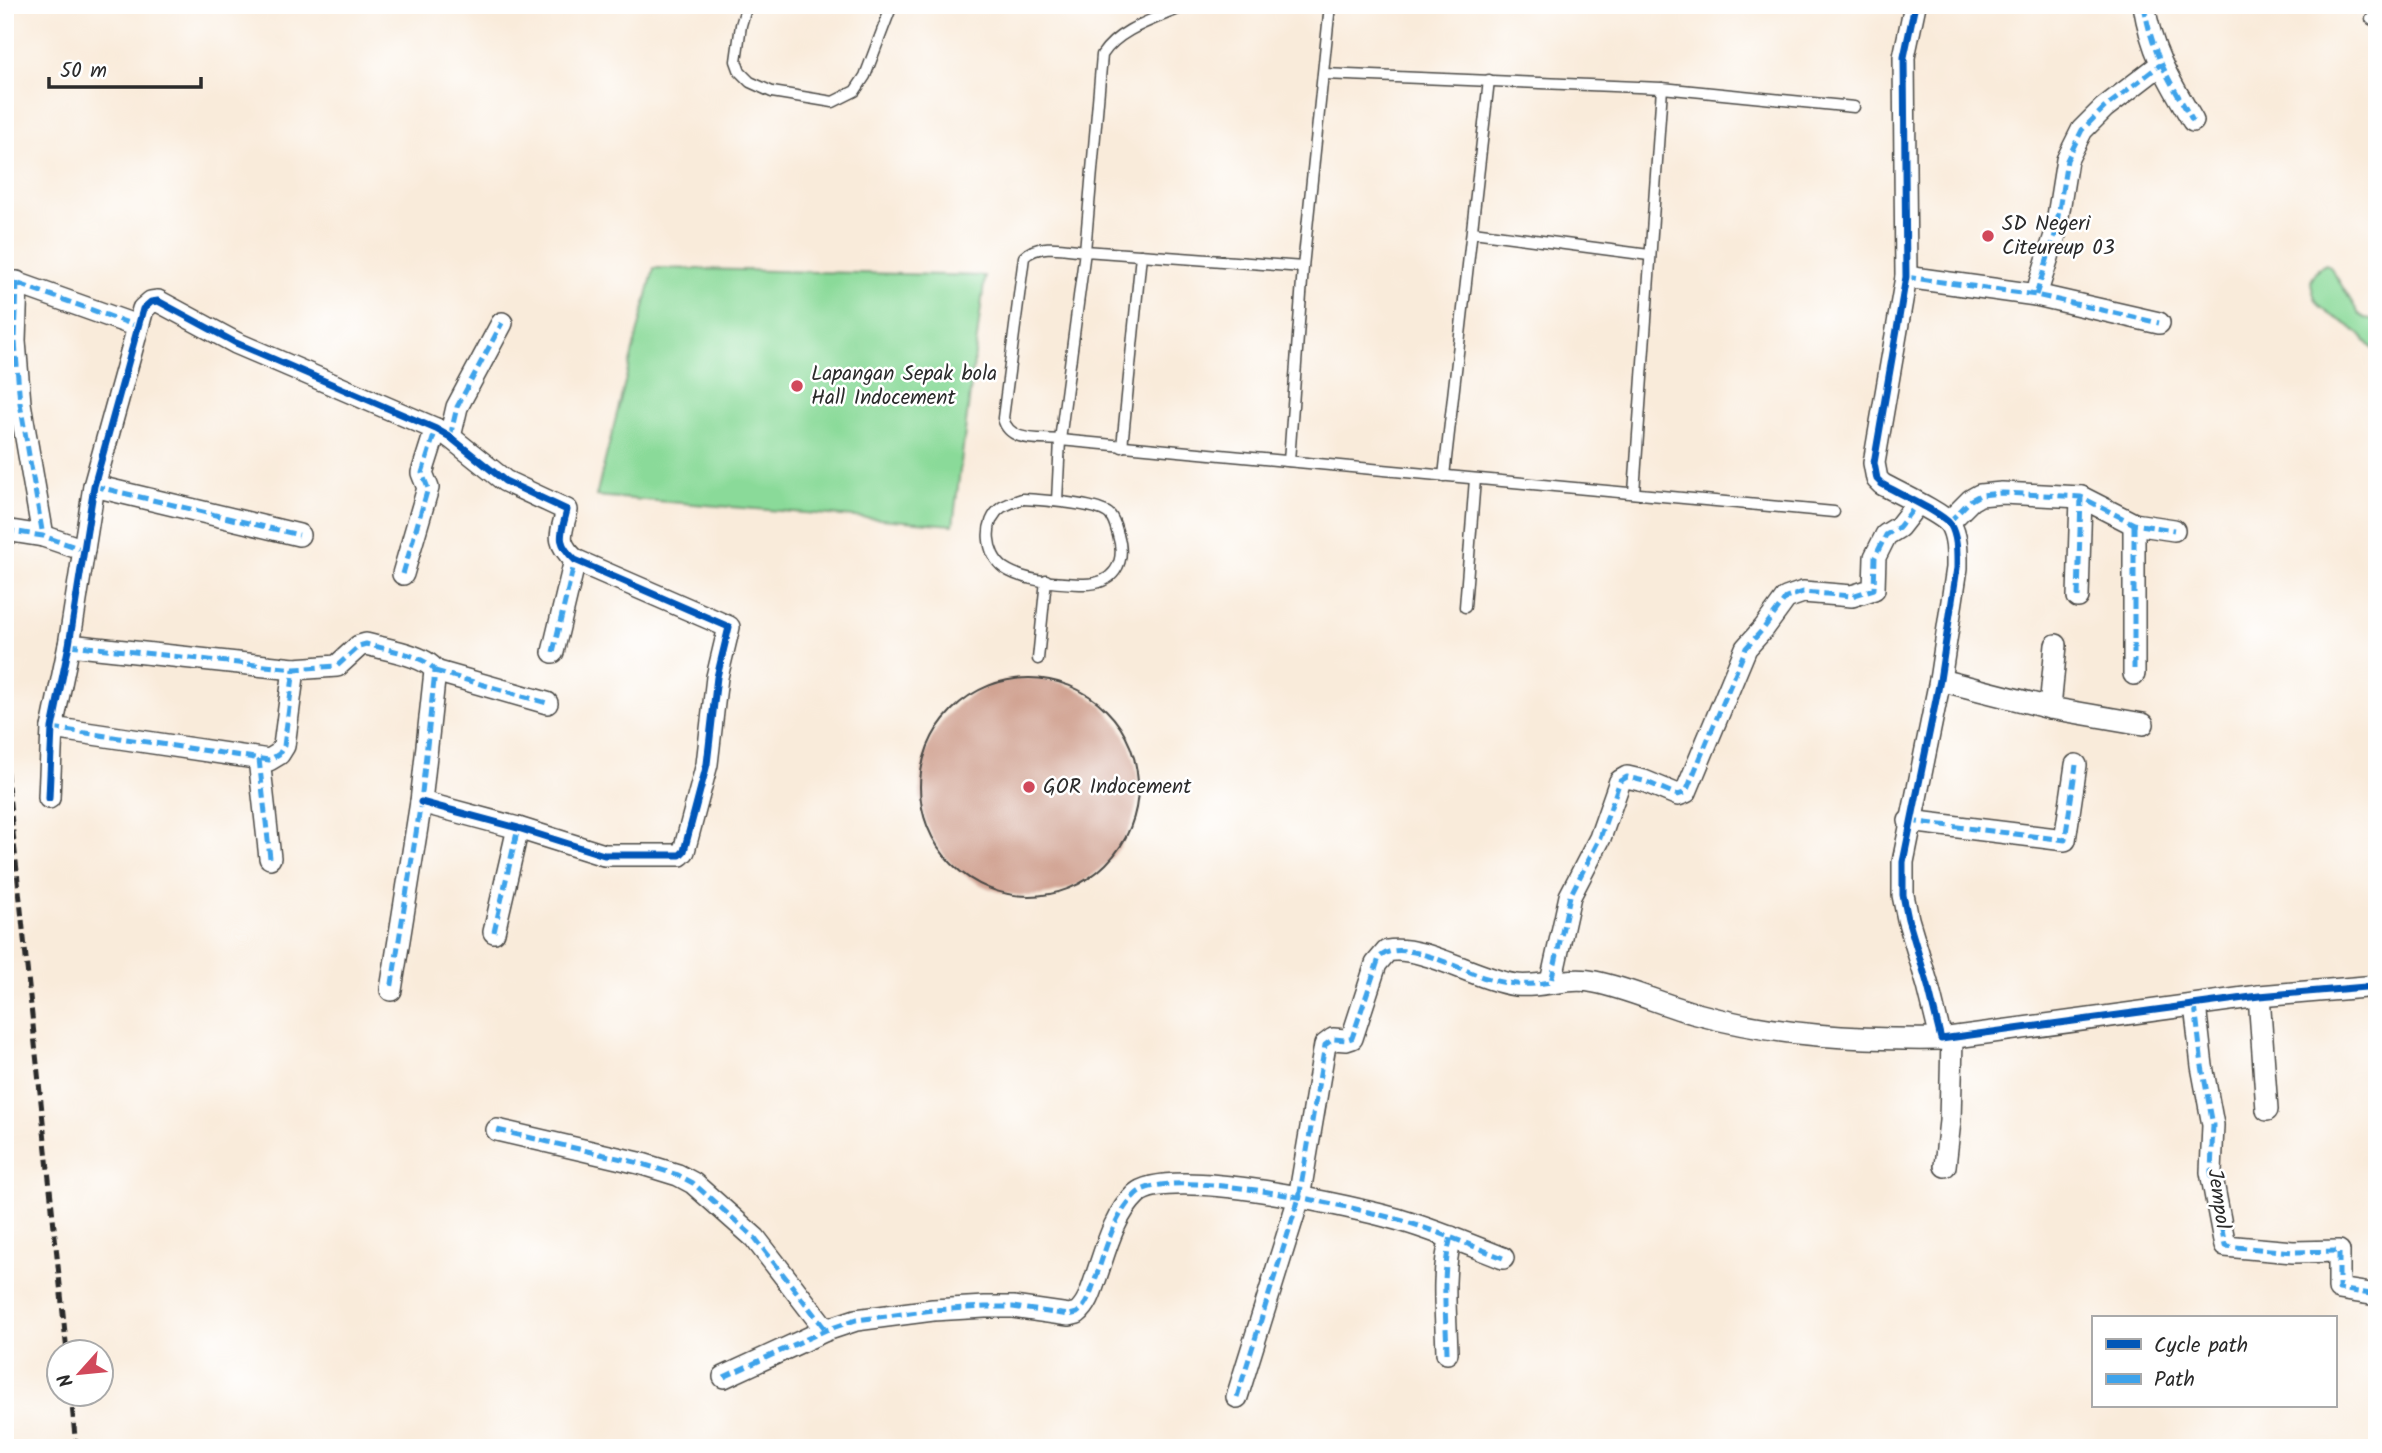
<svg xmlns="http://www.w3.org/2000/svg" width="2382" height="1453" font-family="Kalam,sans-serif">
<rect width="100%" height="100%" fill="#fff"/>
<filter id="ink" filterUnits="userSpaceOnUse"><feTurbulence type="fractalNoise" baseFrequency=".0143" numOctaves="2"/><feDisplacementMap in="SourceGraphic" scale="14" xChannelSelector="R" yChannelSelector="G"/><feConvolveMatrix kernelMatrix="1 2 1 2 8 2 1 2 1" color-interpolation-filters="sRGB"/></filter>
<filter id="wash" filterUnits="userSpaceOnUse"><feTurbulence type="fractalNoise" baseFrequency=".00686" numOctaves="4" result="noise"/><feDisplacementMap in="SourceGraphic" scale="28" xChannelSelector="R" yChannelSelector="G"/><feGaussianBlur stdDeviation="1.57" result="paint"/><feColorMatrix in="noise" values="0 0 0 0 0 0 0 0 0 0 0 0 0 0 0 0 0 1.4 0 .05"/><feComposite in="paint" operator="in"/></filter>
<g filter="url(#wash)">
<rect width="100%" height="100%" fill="#f9ebda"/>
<!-- green -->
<g fill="#8ada99" stroke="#5a8262" stroke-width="2">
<path d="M2326,264L2331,268L2359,314L2365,318L2377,320V353C2369,345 2362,336 2353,329C2332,313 2314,313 2311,281L2318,268Z"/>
<path d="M654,268L985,276L953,525L596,496Z"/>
</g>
<g id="blocks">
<!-- building -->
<circle fill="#cd9b89" cx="1029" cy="787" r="109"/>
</g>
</g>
<g filter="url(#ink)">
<use href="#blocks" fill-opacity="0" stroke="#4a4845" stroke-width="2"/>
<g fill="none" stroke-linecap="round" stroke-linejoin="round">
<defs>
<g id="lane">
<path d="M747,5L741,25L736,61L740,72L750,82L772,92L833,102L855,91L865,76L892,5"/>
<path d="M1187,5C1159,18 1119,28 1102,55L1085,251L1060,440C1038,438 1009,443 1003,418L1024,257C1039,242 1066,249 1085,251L1303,267"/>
<path d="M2371,19L2377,22"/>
<path d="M1324,74L1662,88L1854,107"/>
<path d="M1473,232L1649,255"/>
<path d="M1122,447L1141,255"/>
<path d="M1289,461L1303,267L1330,5"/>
<path d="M1444,476L1489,80"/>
<path d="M1634,493L1662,88"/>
<path d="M1022,499C1040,500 1098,503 1110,515C1115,521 1116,528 1118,535C1127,564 1113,585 1082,584C1058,583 1025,582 1004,568C986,555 982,521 1002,507C1008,504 1015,501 1022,499Z"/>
<path d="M1057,501L1060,440L1834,512"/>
<path d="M1465,607L1475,479"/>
<path d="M1038,659L1046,580"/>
</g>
<g id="street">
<path d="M1915,5L1904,57L1906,277L1874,463L1877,479L1882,484C1896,492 1942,513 1950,524C1958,537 1957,554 1957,568L1940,680L1903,862V895L1908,919L1928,986L1941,1039L2259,996L2377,986"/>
<path d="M2144,5C2152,54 2169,80 2193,121"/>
<path d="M1906,277L2036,295L2159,323"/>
<path d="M5,279L137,326"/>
<path d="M17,282L15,341L20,403L43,536"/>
<path d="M2036,295L2055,235L2067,160L2082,130L2104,108L2160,65"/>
<path d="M450,437L457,407L502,323"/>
<path d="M94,486L299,535"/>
<path d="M1949,522L1971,500L1980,495L2002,493L2081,497L2134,524L2174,530"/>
<path d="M2134,524V674"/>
<path d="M5,530L43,536L84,550"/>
<path d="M403,574L428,488L422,473L436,429"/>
<path d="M2078,597L2081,497"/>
<path d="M69,645L294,669L337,666L359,646L366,644C383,649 427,655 435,671L421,802L391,990"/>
<path d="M553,652L575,560"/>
<path d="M435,671L547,703"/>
<path d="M1940,680L2050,708L2143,724"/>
<path d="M2050,708L2056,645"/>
<path d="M52,728L269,760L279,754L284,746L294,669"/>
<path d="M259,759L270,858"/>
<path d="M49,798L52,728L69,645L94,486L143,309L151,302L158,301L236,343L436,429L450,437L505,481L567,510C561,535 555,541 575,560L729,627L717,677L707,764L684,851L680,855H604L518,828L421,802"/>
<path d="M1909,821L2065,840L2076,765"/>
<path d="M494,932L518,828"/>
<path d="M1551,982L1570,896L1600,838L1620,781L1627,777L1644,781L1678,795L1686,792L1746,648L1764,628L1786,598L1803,592L1852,596L1874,589L1875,557L1886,535L1899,527L1917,504"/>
<path d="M2259,996L2267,1110"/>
<path d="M2195,1005L2202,1066L2213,1125L2211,1172L2225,1246L2293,1252L2339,1251V1289L2377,1295"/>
<path d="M497,1130L639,1163L678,1175L693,1183L755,1238L826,1330"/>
<path d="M1945,1166L1950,1121L1952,1039"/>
<path d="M1447,1353C1446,1314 1441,1275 1451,1237"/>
<path d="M724,1377L826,1330L856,1320L933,1310L985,1307H1013L1069,1315L1077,1313C1087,1305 1091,1292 1095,1280C1105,1252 1113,1216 1136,1194C1167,1164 1359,1208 1403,1221C1437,1231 1470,1245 1503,1258"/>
<path d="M1237,1397L1299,1198L1325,1045L1333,1039L1346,1040L1352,1038L1376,964L1387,951C1423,944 1477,980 1516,985C1542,988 1568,976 1595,982C1630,989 1663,1005 1697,1014C1777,1036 1858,1040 1941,1039"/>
</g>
</defs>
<!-- lane casing -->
<use href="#lane" stroke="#4a4845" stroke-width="13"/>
<!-- street casing -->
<use href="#street" stroke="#4a4845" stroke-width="24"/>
<!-- lane -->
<use href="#lane" stroke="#fff" stroke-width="10"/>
<!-- street -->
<use href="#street" stroke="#fff" stroke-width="21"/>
<!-- rail -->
<g stroke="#2b2b2b" stroke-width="5" stroke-dasharray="10 5" stroke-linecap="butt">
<path d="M5,756L67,1352"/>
<path d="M71,1394L76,1448"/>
</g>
<!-- quiet -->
<g stroke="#3ea3eb" stroke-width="5" stroke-dasharray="10 5" stroke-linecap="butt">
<path d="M2144,5C2152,54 2169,80 2193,121"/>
<path d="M1906,277L2036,295L2159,323"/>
<path d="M5,279L137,326"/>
<path d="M17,282L15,341L20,403L43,536"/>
<path d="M2036,295L2055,235L2067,160L2082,130L2104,108L2160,65"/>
<path d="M450,437L457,407L502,323"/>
<path d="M94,486L299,535"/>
<path d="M1949,522L1971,500L1980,495L2002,493L2081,497L2134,524L2174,530"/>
<path d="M2134,524V674"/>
<path d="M5,530L43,536L84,550"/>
<path d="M403,574L428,488L422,473L436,429"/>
<path d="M2078,597L2081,497"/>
<path d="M69,645L294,669L337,666L359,646L366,644C383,649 427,655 435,671L421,802L391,990"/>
<path d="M553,652L575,560"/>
<path d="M435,671L547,703"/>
<path d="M52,728L269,760L279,754L284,746L294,669"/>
<path d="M259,759L270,858"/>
<path d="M1909,821L2065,840L2076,765"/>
<path d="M494,932L518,828"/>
<path d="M2195,1005L2202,1066L2213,1125L2211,1172L2225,1246L2293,1252L2339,1251V1289L2377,1295"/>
<path d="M497,1130L639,1163L678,1175L693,1183L755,1238L826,1330"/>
<path d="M1447,1353C1446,1314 1441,1275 1451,1237"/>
<path d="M724,1377L826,1330L856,1320L933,1310L985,1307H1013L1069,1315L1077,1313C1087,1305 1091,1292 1095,1280C1105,1252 1113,1216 1136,1194C1167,1164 1359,1208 1403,1221C1437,1231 1470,1245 1503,1258"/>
<path d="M1237,1397L1299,1198L1325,1045L1333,1039L1346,1040L1352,1038L1379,958C1399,935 1462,971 1486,978C1508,985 1529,986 1551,982L1570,896L1600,838L1620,781L1627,777L1644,781L1678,795L1686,792L1746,648L1764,628L1786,598L1803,592L1852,596L1874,589L1875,557L1886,535L1899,527L1917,504"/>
</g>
<defs>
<g id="cycleway">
<path d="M1915,5L1904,57L1906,277L1874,463L1877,479L1882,484C1896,492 1942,513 1950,524C1958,537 1957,554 1957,568L1940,680L1903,862V895L1908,919L1928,986L1941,1039L2259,996L2377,986"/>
<path d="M49,798L52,728L69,645L94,486L143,309L151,302L158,301L236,343L436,429L450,437L505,481L567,510C561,535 555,541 575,560L729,627L717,677L707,764L684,851L680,855H604L518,828L421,802"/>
</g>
</defs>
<!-- cycleway casing -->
<use href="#cycleway" stroke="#fff" stroke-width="11"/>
<!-- cycleway -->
<use href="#cycleway" stroke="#0057b8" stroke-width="7"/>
</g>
</g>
<!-- markers -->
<g fill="#d1495b" stroke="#fff" stroke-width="2.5">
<circle cx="1988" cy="236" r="7"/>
<circle cx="797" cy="386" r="7"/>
<circle cx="1029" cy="787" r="7"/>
</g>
<g text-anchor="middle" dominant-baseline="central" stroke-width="5" stroke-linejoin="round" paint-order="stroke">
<!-- poi labels -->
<g font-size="21" fill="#2b2b2b" stroke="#fff" text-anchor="start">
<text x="2002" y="224">SD Negeri<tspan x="2002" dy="24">Citeureup 03</tspan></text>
<text x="811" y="374">Lapangan Sepak bola<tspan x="811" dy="24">Hall Indocement</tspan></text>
<text x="1043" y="787">GOR Indocement</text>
</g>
<!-- street labels -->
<g font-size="21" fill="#2b2b2b" stroke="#fff">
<text transform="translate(2218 1199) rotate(82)">Jempol</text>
</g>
</g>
<!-- margin -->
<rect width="2382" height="1453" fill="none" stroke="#fff" stroke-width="28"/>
<!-- legend -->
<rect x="2092" y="1316" width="245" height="91" fill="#ffffff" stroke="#aaaaaa" stroke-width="2"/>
<rect x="2106" y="1339" width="35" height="10" fill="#0057b8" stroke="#aaaaaa" stroke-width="2"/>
<text x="2154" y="1352" font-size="21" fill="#2b2b2b">Cycle path</text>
<rect x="2106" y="1374" width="35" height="10" fill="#3ea3eb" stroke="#aaaaaa" stroke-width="2"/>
<text x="2154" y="1386" font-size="21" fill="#2b2b2b">Path</text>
<!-- north arrow -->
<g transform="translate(80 1373) rotate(243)"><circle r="33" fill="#ffffff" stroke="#aaaaaa" stroke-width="2"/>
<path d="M0-5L12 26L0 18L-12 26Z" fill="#d1495b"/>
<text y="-10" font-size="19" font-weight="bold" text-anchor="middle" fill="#2b2b2b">N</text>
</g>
<!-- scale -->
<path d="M49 77v10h152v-10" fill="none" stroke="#2b2b2b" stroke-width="3.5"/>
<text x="60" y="77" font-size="21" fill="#2b2b2b" stroke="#ffffff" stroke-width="5" paint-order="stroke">50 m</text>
</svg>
